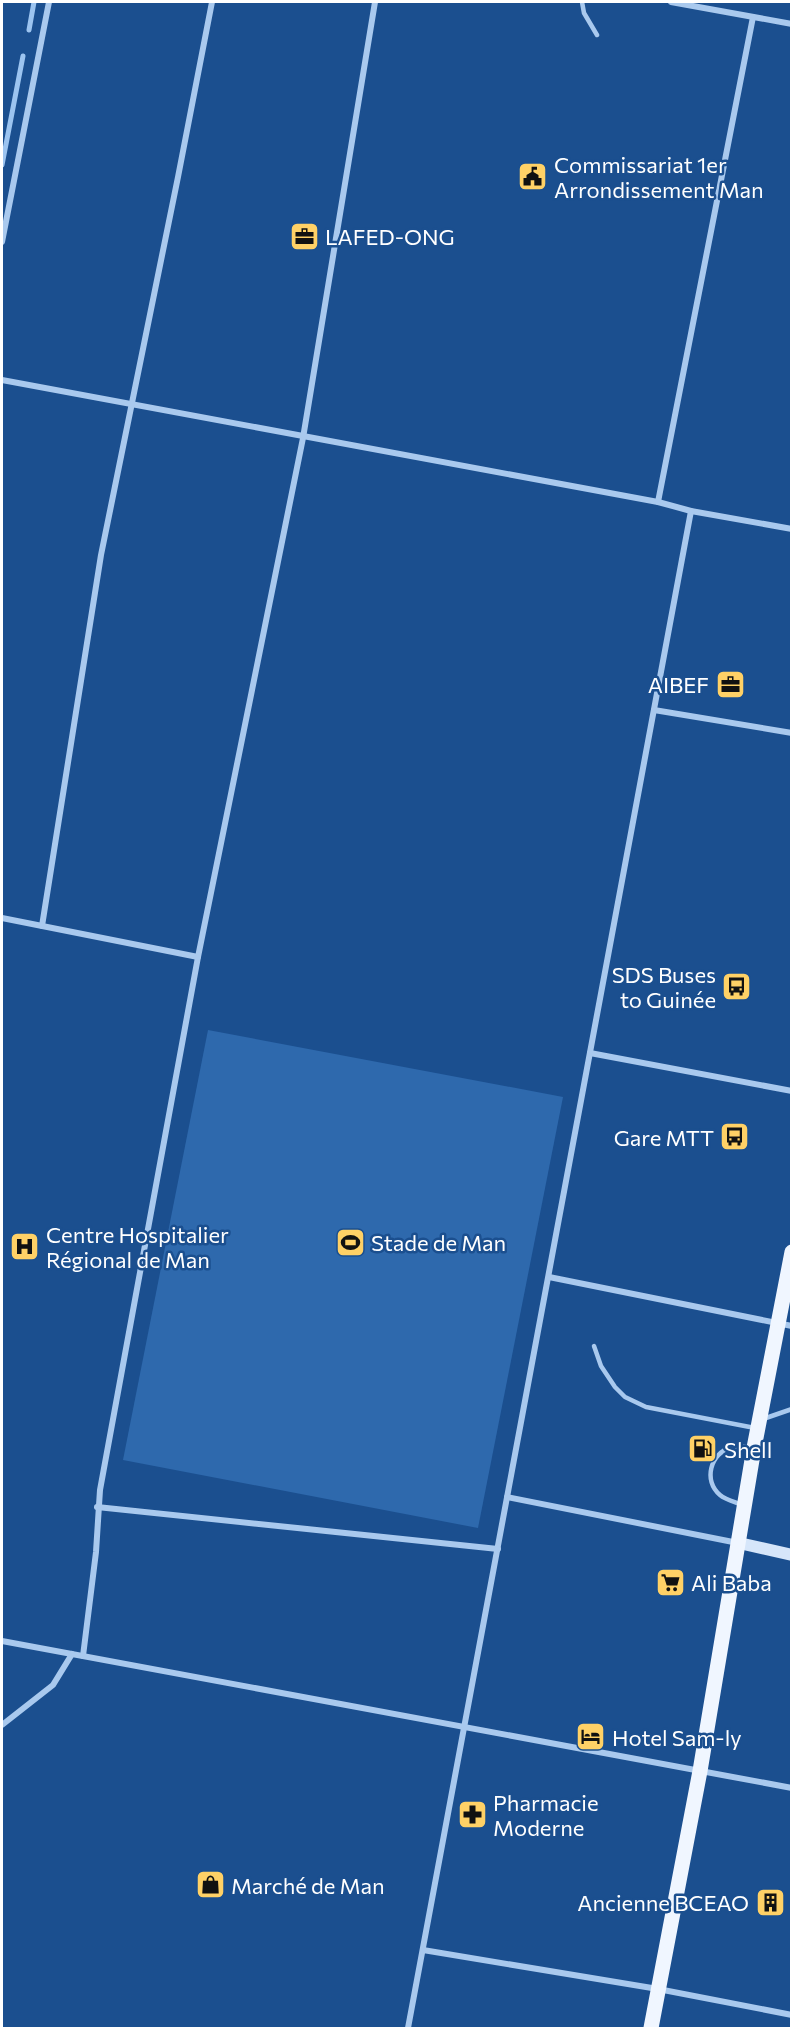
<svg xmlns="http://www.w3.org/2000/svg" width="793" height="2030" font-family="Commissioner,sans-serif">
<rect width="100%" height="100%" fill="#1b4f8f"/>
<!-- green -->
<path fill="#2e69ad" d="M208,1030L563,1097L478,1528L123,1460Z"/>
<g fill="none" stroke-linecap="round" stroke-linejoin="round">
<!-- stream -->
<g stroke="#9cc4f0" stroke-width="5">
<path d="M29,30L34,2"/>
<path d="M2,165L23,56"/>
</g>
<!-- lane -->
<g stroke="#a9c9ee" stroke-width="4.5">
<path d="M582,2L584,13L597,35"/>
<path d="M594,1346L601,1366L615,1387L625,1397L646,1407L755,1428"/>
<path d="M763,1419L792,1409"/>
<path d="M742,1505C735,1502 726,1500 720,1495C703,1481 710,1453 732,1447C737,1445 745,1447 751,1448"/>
</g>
<!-- street -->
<g stroke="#a9c9ee" stroke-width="6">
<path d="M671,2L792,24"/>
<path d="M2,242L49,2"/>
<path d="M2,380L658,502L691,511L792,529"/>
<path d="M658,502L753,17"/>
<path d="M654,710L792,733"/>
<path d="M2,918L198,957"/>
<path d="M42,926L101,555L178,177L212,2"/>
<path d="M590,1053L792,1091"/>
<path d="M549,1277L792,1326"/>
<path d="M507,1497L738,1543"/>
<path d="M97,1507L498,1549"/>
<path d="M2,1641L792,1788"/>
<path d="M83,1656L96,1552L100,1490L198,957L303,438L375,2"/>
<path d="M2,1725L53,1685L72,1654"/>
<path d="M423,1950L658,1989L792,2015"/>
<path d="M408,2028L691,511"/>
</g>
<!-- secondary -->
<path stroke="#d6e6fa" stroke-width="12" d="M739,1543L792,1555"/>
<!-- primary -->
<path stroke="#f0f6ff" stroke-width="15" d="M651,2028L700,1771L754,1448L792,1252"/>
</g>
<!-- icons -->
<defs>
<symbol id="civic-square" viewBox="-11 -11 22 22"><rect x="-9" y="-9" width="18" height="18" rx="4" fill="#ffd166" stroke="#1b4f8f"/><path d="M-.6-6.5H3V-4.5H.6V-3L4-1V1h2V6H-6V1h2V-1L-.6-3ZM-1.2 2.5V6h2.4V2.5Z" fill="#111"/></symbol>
<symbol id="office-square" viewBox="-11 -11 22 22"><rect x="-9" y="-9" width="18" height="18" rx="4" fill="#ffd166" stroke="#1b4f8f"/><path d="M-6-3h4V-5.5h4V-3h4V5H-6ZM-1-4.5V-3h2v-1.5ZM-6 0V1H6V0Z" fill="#111"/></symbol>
<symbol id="bus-square" viewBox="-11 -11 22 22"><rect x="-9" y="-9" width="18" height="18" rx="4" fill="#ffd166" stroke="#1b4f8f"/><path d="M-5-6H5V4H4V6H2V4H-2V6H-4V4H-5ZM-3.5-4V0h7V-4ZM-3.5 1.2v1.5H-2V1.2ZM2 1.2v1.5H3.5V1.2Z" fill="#111"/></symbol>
<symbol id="stadium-square" viewBox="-11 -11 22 22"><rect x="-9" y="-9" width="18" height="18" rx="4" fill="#ffd166" stroke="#1b4f8f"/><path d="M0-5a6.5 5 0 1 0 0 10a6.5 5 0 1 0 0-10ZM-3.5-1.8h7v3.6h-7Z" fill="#111"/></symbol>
<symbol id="hospital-square" viewBox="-11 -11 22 22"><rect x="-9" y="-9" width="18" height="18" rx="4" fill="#ffd166" stroke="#1b4f8f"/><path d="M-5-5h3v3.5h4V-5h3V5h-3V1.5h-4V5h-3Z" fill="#111"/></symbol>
<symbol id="fuel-square" viewBox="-11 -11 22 22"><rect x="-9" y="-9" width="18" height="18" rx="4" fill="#ffd166" stroke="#1b4f8f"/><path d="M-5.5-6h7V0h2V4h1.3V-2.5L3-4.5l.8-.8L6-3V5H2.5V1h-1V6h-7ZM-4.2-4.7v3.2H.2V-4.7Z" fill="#111"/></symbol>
<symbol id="supermarket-square" viewBox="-11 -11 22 22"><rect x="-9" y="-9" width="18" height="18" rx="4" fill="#ffd166" stroke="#1b4f8f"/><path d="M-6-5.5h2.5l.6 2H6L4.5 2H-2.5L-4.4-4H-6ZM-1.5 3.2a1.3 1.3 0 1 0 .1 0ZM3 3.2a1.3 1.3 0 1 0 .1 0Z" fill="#111"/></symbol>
<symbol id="hotel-square" viewBox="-11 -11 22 22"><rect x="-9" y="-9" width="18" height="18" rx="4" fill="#ffd166" stroke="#1b4f8f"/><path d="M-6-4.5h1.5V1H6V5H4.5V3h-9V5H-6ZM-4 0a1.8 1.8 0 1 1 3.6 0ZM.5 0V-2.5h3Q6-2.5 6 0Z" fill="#111"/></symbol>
<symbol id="pharmacy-square" viewBox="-11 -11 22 22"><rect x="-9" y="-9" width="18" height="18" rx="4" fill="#ffd166" stroke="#1b4f8f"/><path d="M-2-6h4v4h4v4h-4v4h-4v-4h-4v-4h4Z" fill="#111"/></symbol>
<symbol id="shop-square" viewBox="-11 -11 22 22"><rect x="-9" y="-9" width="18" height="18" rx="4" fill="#ffd166" stroke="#1b4f8f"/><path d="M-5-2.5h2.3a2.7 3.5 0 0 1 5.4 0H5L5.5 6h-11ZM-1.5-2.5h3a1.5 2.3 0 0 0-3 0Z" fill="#111"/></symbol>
<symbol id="building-square" viewBox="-11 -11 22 22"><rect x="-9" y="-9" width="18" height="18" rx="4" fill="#ffd166" stroke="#1b4f8f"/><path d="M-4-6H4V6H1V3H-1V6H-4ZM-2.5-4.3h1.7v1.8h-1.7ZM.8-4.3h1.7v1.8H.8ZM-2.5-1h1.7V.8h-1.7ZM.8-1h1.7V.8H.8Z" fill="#111"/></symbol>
</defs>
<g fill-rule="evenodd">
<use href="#civic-square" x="516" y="160" width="33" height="33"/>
<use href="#office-square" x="288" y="220" width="33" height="33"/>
<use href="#office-square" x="714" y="668" width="33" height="33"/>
<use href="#bus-square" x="720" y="970" width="33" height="33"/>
<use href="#bus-square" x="718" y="1120" width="33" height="33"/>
<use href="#stadium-square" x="334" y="1226" width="33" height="33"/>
<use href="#hospital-square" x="8" y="1230" width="33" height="33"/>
<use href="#fuel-square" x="686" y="1432" width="33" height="33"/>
<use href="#supermarket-square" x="654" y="1566" width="33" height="33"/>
<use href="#hotel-square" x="574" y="1720" width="33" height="33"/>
<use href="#pharmacy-square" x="456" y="1798" width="33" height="33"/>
<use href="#shop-square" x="194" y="1868" width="33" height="33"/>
<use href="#building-square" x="754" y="1886" width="33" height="33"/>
</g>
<g text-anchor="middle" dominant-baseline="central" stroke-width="5" stroke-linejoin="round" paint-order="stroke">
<!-- poi labels -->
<g font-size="22" fill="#fff" stroke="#1b4f8f" text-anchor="start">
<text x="554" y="164">Commissariat 1er<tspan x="554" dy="25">Arrondissement Man</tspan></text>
<text x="325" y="236">LAFED-ONG</text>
<text x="709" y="684" text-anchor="end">AIBEF</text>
<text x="716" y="974" text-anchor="end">SDS Buses<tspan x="716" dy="25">to Guinée</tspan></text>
<text x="714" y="1137" text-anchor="end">Gare MTT</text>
<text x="46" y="1234">Centre Hospitalier<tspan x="46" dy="25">Régional de Man</tspan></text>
<text x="371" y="1242">Stade de Man</text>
<text x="724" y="1449">Shell</text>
<text x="691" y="1582">Ali Baba</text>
<text x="612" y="1737">Hotel Sam-ly</text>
<text x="493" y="1802">Pharmacie<tspan x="493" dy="25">Moderne</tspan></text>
<text x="231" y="1885">Marché de Man</text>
<text x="749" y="1902" text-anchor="end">Ancienne BCEAO</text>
</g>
</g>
<!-- border -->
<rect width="793" height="2030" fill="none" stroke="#ffffff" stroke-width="6"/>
</svg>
